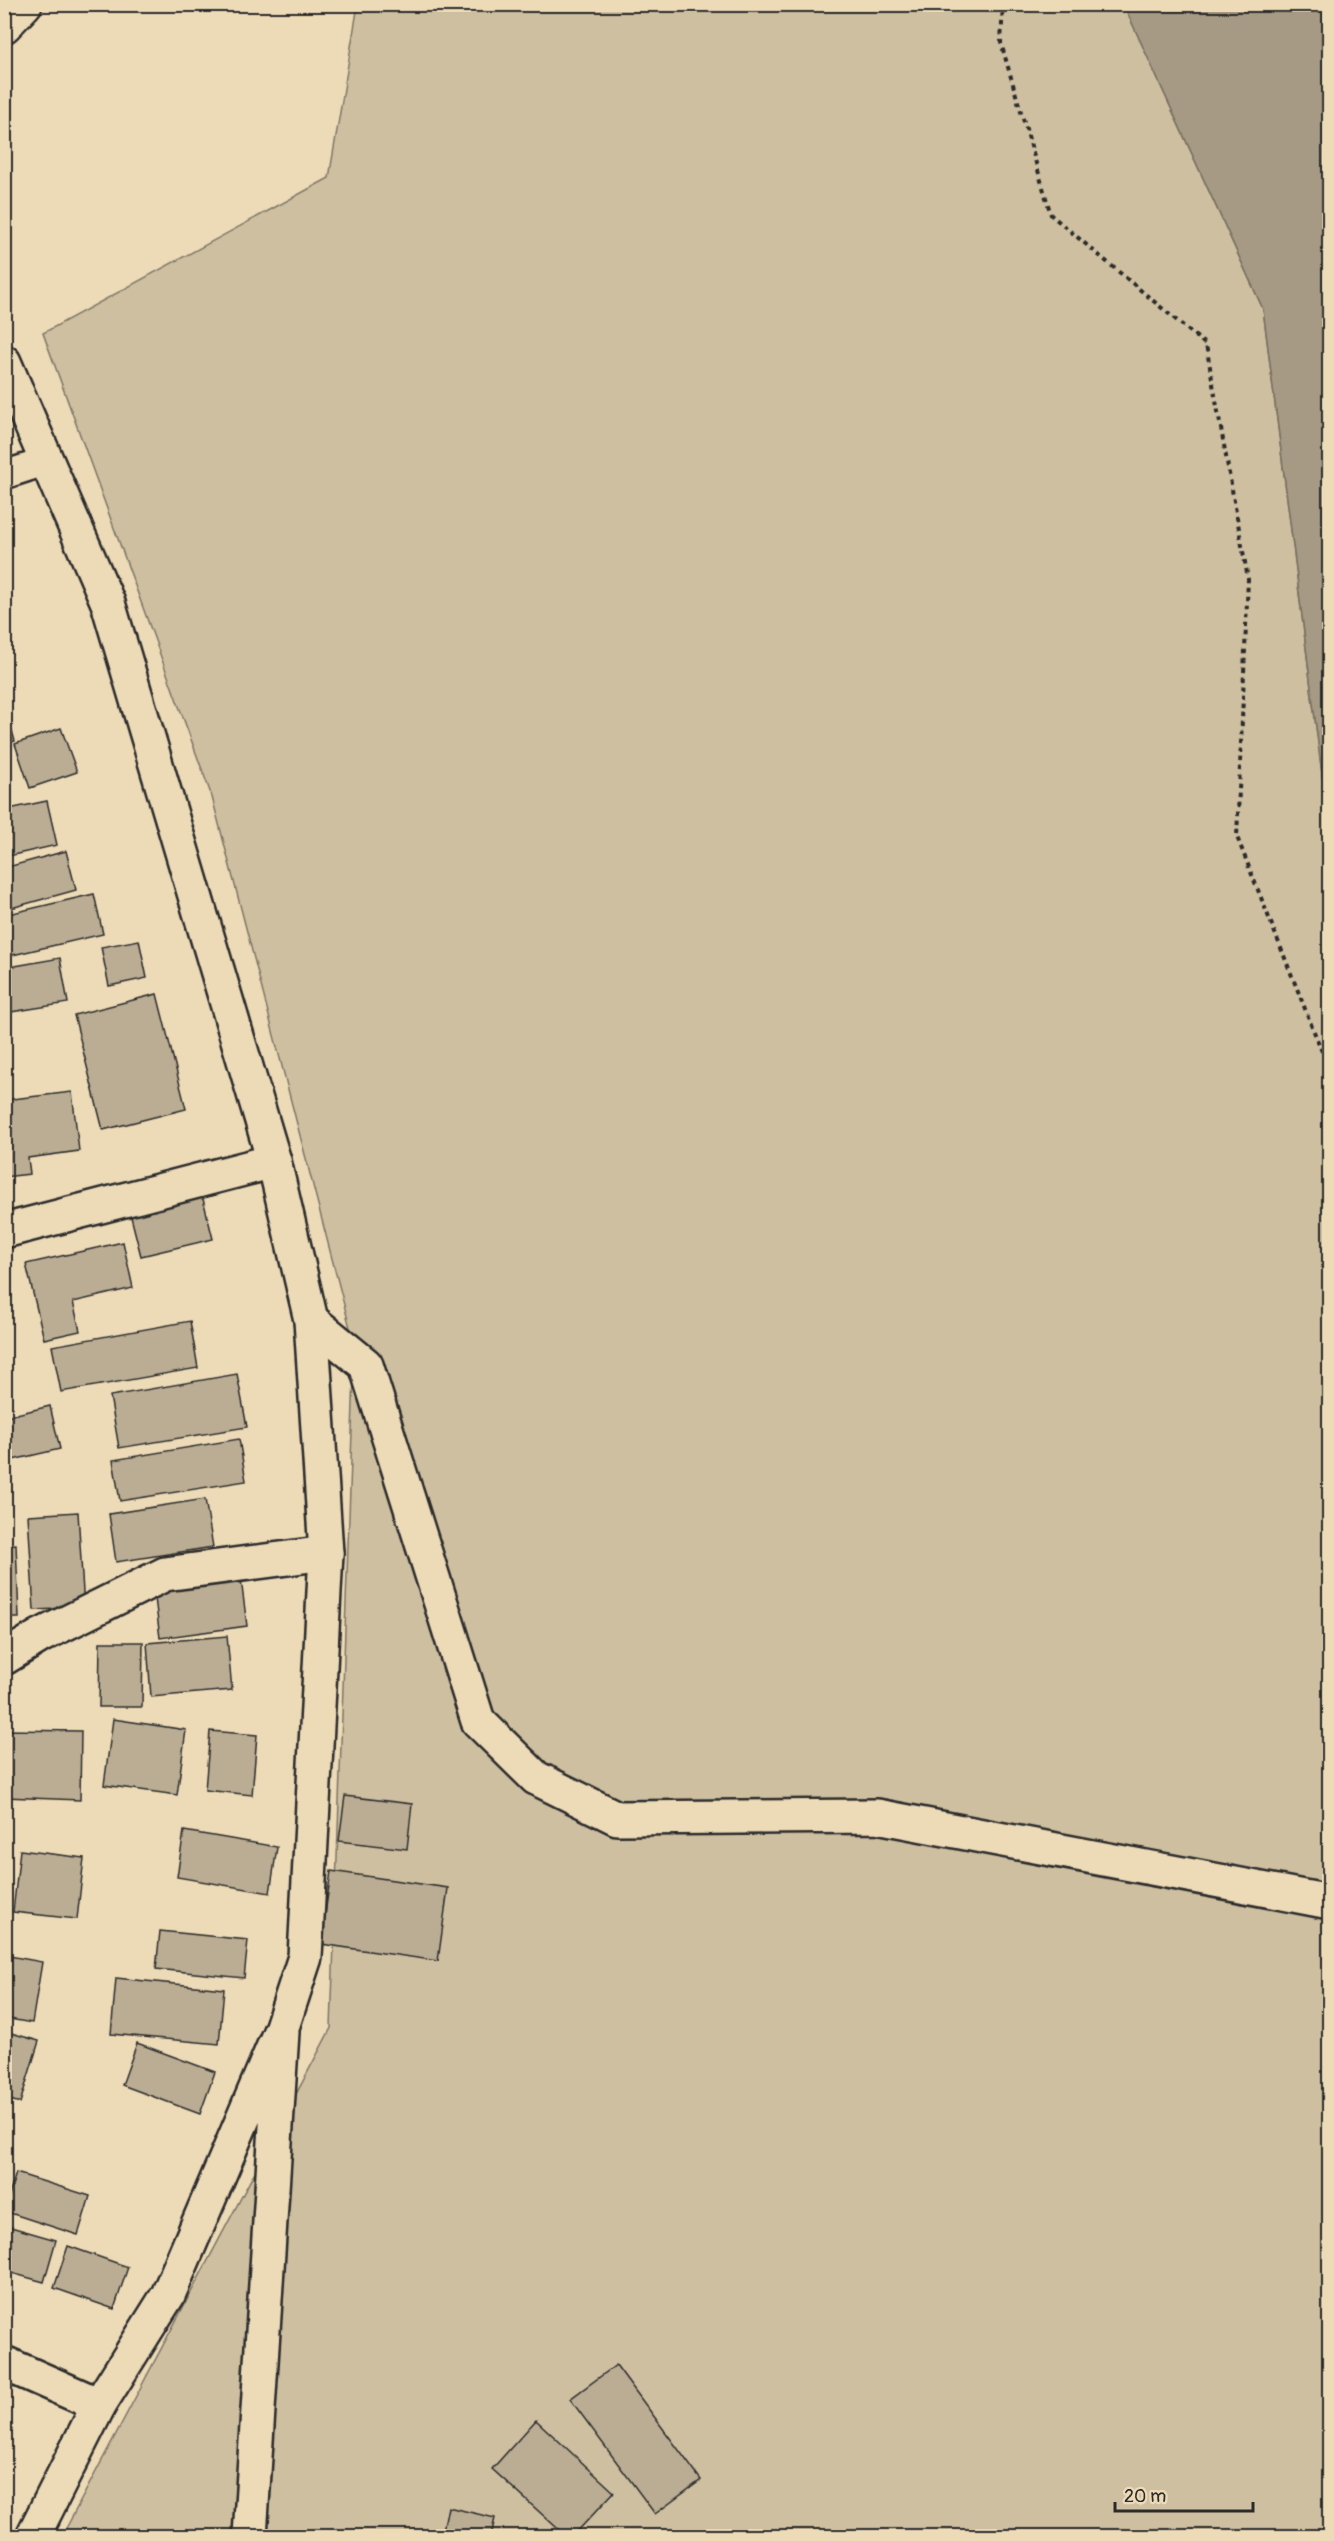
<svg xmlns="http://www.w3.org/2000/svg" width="1334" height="2541" font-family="Pangolin,sans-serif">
<rect width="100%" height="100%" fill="#eddbb8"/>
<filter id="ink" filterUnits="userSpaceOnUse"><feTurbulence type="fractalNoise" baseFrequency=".0167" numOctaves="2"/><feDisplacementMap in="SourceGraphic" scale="12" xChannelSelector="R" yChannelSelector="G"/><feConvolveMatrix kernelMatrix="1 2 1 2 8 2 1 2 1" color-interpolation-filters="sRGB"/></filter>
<g filter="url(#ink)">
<!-- green -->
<path fill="#cebfa0" stroke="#7c7566" stroke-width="1.5" d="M358,5H1128L1127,12L1263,309L1329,829V2536H62L331,2028L355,1347L212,797L43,333L329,178Z"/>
<!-- water -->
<path fill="#a69a84" stroke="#756e60" stroke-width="1.5" d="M1128,4L1329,5V829L1263,309L1127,12Z"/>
<!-- building -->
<g fill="#baad93" stroke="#2b2b2b" stroke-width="1.5">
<path d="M4,703L15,741L4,744Z"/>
<path d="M61,728L77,772L30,788L15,744Z"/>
<path d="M47,801L57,845L4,857V810Z"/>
<path d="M66,851L76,890L4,910V868Z"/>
<path d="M94,894L103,934L4,957V915Z"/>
<path d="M139,940L147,978L109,986L101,947Z"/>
<path d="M60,958L68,1003L4,1013V968Z"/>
<path d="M157,994L186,1109L103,1130L74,1015Z"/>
<path d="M72,1092L79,1151L28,1158L30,1174L4,1177V1100Z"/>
<path d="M202,1195L213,1239L141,1256L130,1213Z"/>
<path d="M123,1242L133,1288L73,1302L80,1331L44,1339L26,1264Z"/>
<path d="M190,1321L198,1368L61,1392L52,1346Z"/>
<path d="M237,1374L247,1427L119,1448L110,1396Z"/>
<path d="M50,1406L60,1449L4,1462V1417Z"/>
<path d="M239,1439L246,1481L120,1501L113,1460Z"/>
<path d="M205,1499L213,1547L116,1562L109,1514Z"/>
<path d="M78,1512L84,1608L34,1610L28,1515Z"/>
<path d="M16,1544L19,1618H4V1545Z"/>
<path d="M241,1579L247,1626L160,1638L154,1590Z"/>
<path d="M227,1636L232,1690L151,1697L147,1643Z"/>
<path d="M100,1642H143L142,1707H99Z"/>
<path d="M113,1719L186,1730L177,1795L104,1785Z"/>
<path d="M4,1730L81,1731L80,1800L4,1797Z"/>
<path d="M210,1731L257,1735L252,1795L205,1790Z"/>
<path d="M345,1796L412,1804L407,1849L339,1841Z"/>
<path d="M184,1831L277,1847L270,1893L177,1877Z"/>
<path d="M20,1850L84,1858L77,1919L13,1912Z"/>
<path d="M331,1871L448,1888L438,1961L321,1944Z"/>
<path d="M160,1931L248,1940L244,1978L156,1969Z"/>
<path d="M4,1955L42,1962L32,2023L4,2018Z"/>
<path d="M116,1978L224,1989L219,2044L111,2034Z"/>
<path d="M4,2031L39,2041L20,2103L4,2098Z"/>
<path d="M137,2043L215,2072L200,2114L122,2085Z"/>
<path d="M16,2173L90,2196L78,2235L4,2211Z"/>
<path d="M4,2225L56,2240L44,2282L4,2271Z"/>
<path d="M68,2246L128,2267L114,2309L54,2288Z"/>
<path d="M616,2365L701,2480L655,2514L570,2399Z"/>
<path d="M536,2420L614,2492L573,2536H566L492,2469Z"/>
<path d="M448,2507L495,2518L491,2536H442Z"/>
</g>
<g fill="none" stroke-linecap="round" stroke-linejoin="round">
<defs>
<path id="service" d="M4,475L47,461"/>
<g id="minor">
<path d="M4,1231L274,1161"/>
<path d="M311,1320L366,1365L478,1721L536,1778L617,1818L877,1816L1330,1902"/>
<path d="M4,1658L40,1636L165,1574L326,1553"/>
<path d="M4,2363L99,2405"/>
<path d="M250,2536L282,2032"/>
</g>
<g id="secondary">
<path d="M4,26L25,4"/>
<path d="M4,362L108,603L274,1161L311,1320L326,1553L305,1957L282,2027L168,2295L99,2405L33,2536"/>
</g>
</defs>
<!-- service casing -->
<use href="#service" stroke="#2b2b2b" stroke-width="32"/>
<!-- minor casing -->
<use href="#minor" stroke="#2b2b2b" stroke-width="38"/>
<!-- secondary casing -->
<use href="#secondary" stroke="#2b2b2b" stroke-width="38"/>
<!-- path -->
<path stroke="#2b2b2b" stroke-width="4" stroke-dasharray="4.5 4.5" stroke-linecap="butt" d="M1003,4L1001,43L1051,215L1206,345L1248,579L1237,837L1330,1072"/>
<!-- service -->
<use href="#service" stroke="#eddbb8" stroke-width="27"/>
<!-- minor -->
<use href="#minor" stroke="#eddbb8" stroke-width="33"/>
<!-- secondary -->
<use href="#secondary" stroke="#eddbb8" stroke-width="33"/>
</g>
</g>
<!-- margin -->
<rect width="1334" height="2541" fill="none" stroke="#eddbb8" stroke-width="24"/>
<rect x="12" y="12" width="1310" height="2517" fill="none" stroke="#2b2b2b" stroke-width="2" filter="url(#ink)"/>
<!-- scale -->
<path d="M1115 2502v9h138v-9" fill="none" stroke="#2b2b2b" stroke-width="3"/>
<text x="1124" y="2502" font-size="18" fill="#2b2b2b" stroke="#eddbb8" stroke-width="4.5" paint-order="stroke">20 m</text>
</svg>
